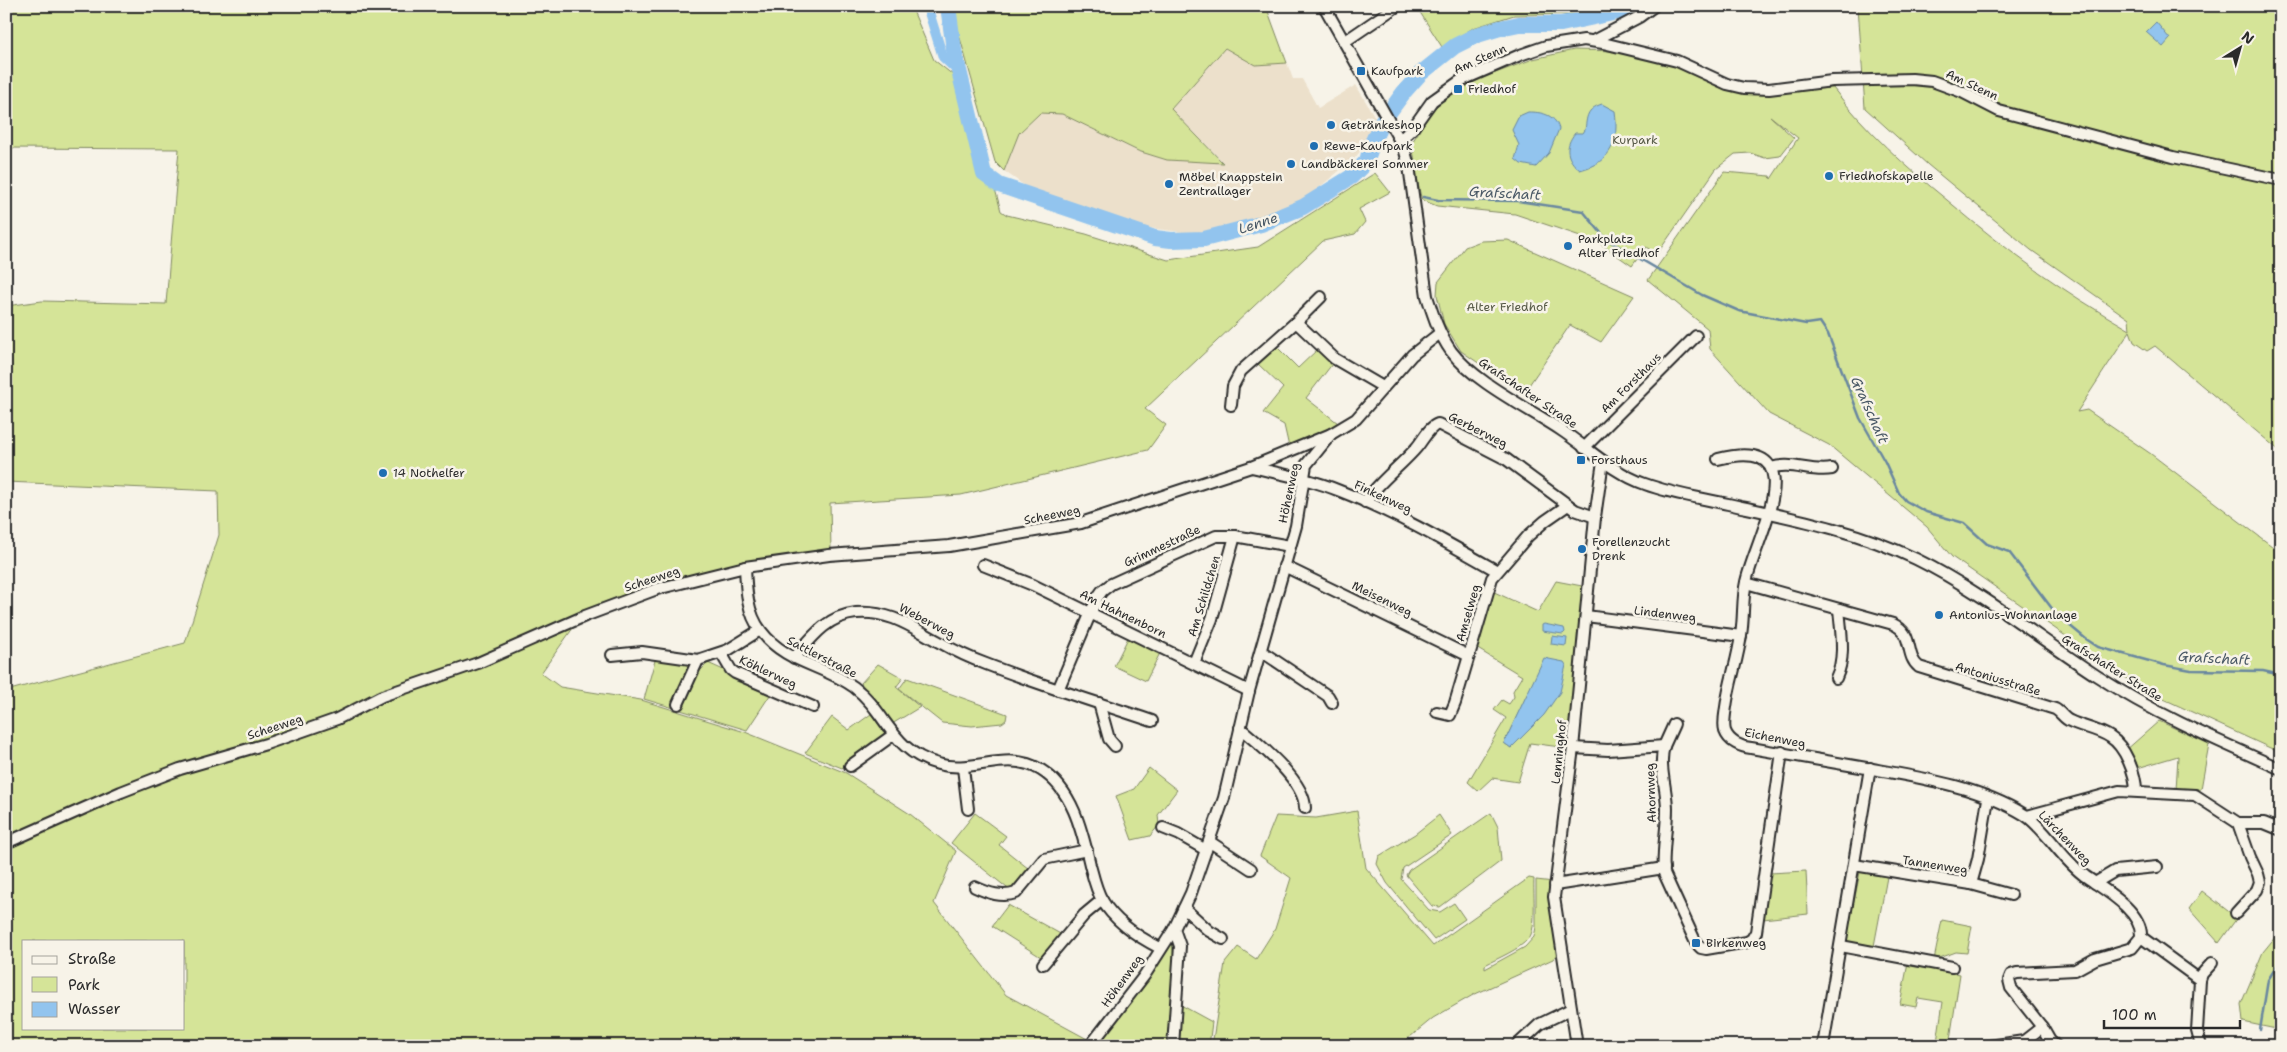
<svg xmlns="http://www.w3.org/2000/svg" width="2287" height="1052" font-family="'Shantell Sans',sans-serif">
<rect width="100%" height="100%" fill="#f7f3e8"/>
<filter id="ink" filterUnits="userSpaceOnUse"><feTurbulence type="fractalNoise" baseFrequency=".02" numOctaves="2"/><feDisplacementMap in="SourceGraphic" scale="10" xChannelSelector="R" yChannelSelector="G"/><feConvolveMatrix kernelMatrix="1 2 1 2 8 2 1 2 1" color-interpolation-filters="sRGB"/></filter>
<g filter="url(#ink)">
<!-- built -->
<path fill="#ece0cb" d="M1225,48L1255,65L1287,63L1293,79H1302L1318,108L1356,85L1380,126L1355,158L1287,214L1244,227L1190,233L1148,228L1102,215L1032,191L1004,171L1019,133L1040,113L1062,114L1138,151L1167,160L1223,162L1171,109Z"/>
<!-- green -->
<g fill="#d5e498" stroke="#808862" fill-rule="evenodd">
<path d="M6,6H911L934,60L967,86L1001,211L1007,215L1086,234L1168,260L1258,247L1375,173L1390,192L1359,209L1365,222L1355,234L1323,241L1145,409L1166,425L1148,450L961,495L830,503L831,551L745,563L578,621L541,673L560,687L641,700L745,732L846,773L910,814L956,851L934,903L1006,995L1091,1041L1172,941L1178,996L1170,1046H6V691L185,643L219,535L218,491L6,482V306L42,301L166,304L179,149L6,148ZM24,941H184V1028H24Z"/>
<path d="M951,6H1266L1287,63L1255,65L1225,48L1171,109L1223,163L1167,160L1138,151L1062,114L1040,113L1019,133L1004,171L995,162Z"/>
<path d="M1416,6H1616L1598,14L1514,15L1473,28L1442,47Z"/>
<path d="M1858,6H2281V452L2155,346L2147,351L2134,342L2130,331L2077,412L2087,410L2151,454L2281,553V753L2142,689L1952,557L1927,527L1829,445L1769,414L1710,349L1708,329L1648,280L1724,172L1770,176L1771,179L1798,138L1770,116L1794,138L1780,156L1765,158L1750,153L1735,154L1716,169L1657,254L1646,247L1632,266L1598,242L1515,214L1437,206L1422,200C1416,182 1417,162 1411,144L1432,111L1445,98L1482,78L1533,59L1574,50L1622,51L1683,66L1760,92L1833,88C1866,131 1905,166 1947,200C2007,251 2062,291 2130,330L2129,319L2031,250L1928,165L1865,108Z"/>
<path d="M1508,240L1634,296L1601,342L1570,325L1527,388L1480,364L1461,351L1444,324L1437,295L1438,282L1465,247L1481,241Z"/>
<path d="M1275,345L1298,368L1318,349L1333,363L1306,398L1338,423L1333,430L1289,447L1284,425L1263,413L1283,388L1257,363Z"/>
<path d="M1556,581L1582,586L1568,748L1530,743L1518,782L1492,778L1478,791L1468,782L1506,718L1494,710L1502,700L1509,704L1514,697L1513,691L1522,676L1476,648L1492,591L1538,612ZM1528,693L1511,748L1504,743Z"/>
<path d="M1129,636L1161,651L1146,681L1114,666Z"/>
<path d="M656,657L689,664L696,675L708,663L772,692L747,730L644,699Z"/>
<path d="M878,664L903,678L896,687L920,707L892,724L861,683Z"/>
<path d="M907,678L1007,714L1006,720L1002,723L972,726L942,723L899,689Z"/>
<path d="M871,714L887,736L842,768L805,753L832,717L849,730Z"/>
<path d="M2159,721L2209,744L2201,789L2192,791L2176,790L2178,756L2134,769L2125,751Z"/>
<path d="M1149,768L1177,790L1158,815L1159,825L1150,836L1132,840L1116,796L1134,789Z"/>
<path d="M1357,811L1366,868L1433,946L1529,878L1534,879C1533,893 1537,928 1529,938C1519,950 1498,958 1485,965V969L1525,947L1534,937L1536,927V880L1554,882L1557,954L1553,959L1473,995L1433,1018L1399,1046H1212L1225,963L1238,947L1256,959L1275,929L1291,878L1260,856L1276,816L1316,818Z"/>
<path d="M975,813L1006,836L999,845L1029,869L1012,892L951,843Z"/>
<path d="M1491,813L1498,827L1501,861L1440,907L1432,906L1406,875L1409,870Z"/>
<path d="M1439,815L1452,835L1403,868L1401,879L1429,910L1440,912L1454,903L1465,919L1434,940L1387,883L1377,864L1379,856L1415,834Z"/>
<path d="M1806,871L1808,914L1763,919L1770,873Z"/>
<path d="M1860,872L1887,877L1874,946L1846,941Z"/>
<path d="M2202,891L2237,918L2219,943L2189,909Z"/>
<path d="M1008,905L1064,936L1044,959L992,926Z"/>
<path d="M1942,920L1972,926L1967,953L1956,952L1934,960Z"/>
<path d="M2281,930V1015L2276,1029L2243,1022L2241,1004L2263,952Z"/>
<path d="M1908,963L1960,974L1949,1046H1910L1911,1041L1937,1042L1943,1002L1918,998L1916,1007L1900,1004Z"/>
<path d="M1179,1004L1212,1022L1209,1046H1198L1177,1037Z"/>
</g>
<!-- water -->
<g fill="#92c4ee" stroke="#6987a0">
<path d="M2156,22L2170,39L2163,47L2146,32Z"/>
<path d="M1602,104L1615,111C1619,141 1612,162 1580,170C1566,159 1564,147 1575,133H1583L1585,130C1587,117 1586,109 1602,104Z"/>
<path d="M1528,112C1541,112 1555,114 1559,129L1549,153L1536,167L1521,164L1515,159L1519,145L1512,130L1519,116Z"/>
<path d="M1544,624L1564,628L1565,632L1563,634L1542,631V625Z"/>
<path d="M1552,636L1567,638L1566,646L1551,644Z"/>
<path d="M1544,658L1564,662L1566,665L1560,692L1544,715L1511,748L1504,743Z"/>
</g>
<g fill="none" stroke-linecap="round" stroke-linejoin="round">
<!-- stream -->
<g stroke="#6987a0" stroke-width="2.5">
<path d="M1367,161L1377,164"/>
<path d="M1423,197L1438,200L1518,201L1583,211L1606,239L1702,295L1739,311L1806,324L1820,322L1828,334L1860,418L1885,462L1899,493L1906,501L1926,512L1964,523L1987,544L2009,552L2057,615L2086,639L2098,647L2164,665L2191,670L2263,671L2281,675"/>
<path d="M2260,1030L2268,980L2281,959"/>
</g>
<!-- canal -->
<path stroke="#92c4ee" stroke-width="10" d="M927,6L943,57L959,72"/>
<!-- river -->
<path stroke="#92c4ee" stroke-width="16" d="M948,6L954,50L984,174L999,185L1155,238L1171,240L1204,239L1261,224L1303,207L1351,177L1367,161L1372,143L1382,122L1404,92L1420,74L1455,46L1477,35L1500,28L1519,24H1561L1627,10L1634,6"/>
<defs>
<g id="minor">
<path d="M1324,6L1404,148L1409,166L1427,296C1433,315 1439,334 1451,351C1474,382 1528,408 1561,430C1588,448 1613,473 1645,484C1672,494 1701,498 1728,504C1792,518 1856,530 1916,559C1981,591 2037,637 2097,676C2155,714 2218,741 2281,769"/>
<path d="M1593,41L1639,17L1654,6"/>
<path d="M1344,42L1397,6"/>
<path d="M1400,140L1412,129L1432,101L1460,81L1520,55L1546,46L1584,40L1603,43L1677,61L1727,84L1744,88L1769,89L1832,81L1912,79L1932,81L1962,92L1999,111L2173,157L2281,180"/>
<path d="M1321,297L1296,322L1335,359L1383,387"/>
<path d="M1231,405L1233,386L1241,371L1296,322"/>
<path d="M1584,448L1696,336"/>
<path d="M1718,459C1818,434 1755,539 1746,582C1742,599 1744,617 1741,635C1738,659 1729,683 1726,707C1725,714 1723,724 1725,731C1729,742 1741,747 1751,748C1791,755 1832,762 1872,769C1923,778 1980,787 2025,815C2045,828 2063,861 2085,876C2103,889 2143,911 2141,937L2200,980L2197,1031L2201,1046"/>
<path d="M1251,467C1281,474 1311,479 1340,491C1394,512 1446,542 1497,571"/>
<path d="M1771,468C1791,461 1810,473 1832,469"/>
<path d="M1365,502C1379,481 1401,466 1417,447C1423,440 1429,427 1438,424L1506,459L1575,510L1595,517"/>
<path d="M983,565L1033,585L1249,691"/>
<path d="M1284,566L1469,656"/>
<path d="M745,567C746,589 747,613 761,631C786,664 823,664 854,687C887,712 891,751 938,764C973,774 1008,749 1041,770C1073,790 1082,831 1090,865C1093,876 1096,890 1102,900C1115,922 1138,937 1160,948"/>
<path d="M1746,583L1893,624C1915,634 1904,655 1919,667L2055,709C2061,712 2064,719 2070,721C2082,727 2098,729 2110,737C2125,746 2136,774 2136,791"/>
<path d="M1586,616L1741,636"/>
<path d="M1261,651L1328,696L1332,703"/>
<path d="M721,653L731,670L735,673L813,707"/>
<path d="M612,655L642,652L698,660L728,650L760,630"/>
<path d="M794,658C812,637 827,616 856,613C890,610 913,628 941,643C955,651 970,658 986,664C1040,685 1096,702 1152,721"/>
<path d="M1194,663L1212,619L1235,536"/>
<path d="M1836,678C1846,657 1841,632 1839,609"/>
<path d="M1058,690L1097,598L1102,591L1111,584L1216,536H1235L1290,546"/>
<path d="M1099,703L1109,739L1115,746"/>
<path d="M678,704L698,660"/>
<path d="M1437,712L1450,715L1455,703L1492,578L1528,536L1545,521L1568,505"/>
<path d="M1240,728C1260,745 1305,781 1305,808"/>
<path d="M1664,746L1674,724"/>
<path d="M1573,748L1608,750L1664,746C1658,766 1667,789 1667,809C1667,831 1662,851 1664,873L1696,943L1701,948L1706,949L1747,942L1752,939L1756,932L1782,752"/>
<path d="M850,766L893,735"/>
<path d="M963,768L968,809"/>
<path d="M2027,816L2119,791L2195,795L2238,823L2250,857L2258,874L2260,882L2257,890L2236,913"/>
<path d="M2238,823H2264L2281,830"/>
<path d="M1163,828L1178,834L1206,850"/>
<path d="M1210,842L1251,869"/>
<path d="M6,843L121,792L180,769L266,744L337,719L382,696L478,663L585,616L657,589L745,567L829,555L949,546L1081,523L1251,467L1331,434"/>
<path d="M1854,865L1971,884L2011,895"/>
<path d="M2095,883L2115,871L2157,867"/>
<path d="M1971,884L1978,859L1988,799"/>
<path d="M1555,885L1664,868"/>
<path d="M975,887C988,893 1002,898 1016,893L1044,859L1087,850"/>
<path d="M1184,908L1209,931L1223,939"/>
<path d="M1841,946L1952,967"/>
<path d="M1043,964L1084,915L1102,900"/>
<path d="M2200,980L2202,974L2212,963"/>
<path d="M1090,1046L1144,976L1174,929L1191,893L1224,798L1249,691L1296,526L1306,465L1331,434L1356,419L1412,355L1440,333"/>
<path d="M1173,1046L1180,946L1174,929"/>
<path d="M1516,1046L1540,1024L1571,1009"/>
<path d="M1577,1046L1554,897L1573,748L1595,517L1603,461"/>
<path d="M1823,1046L1870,768"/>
<path d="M1989,1046L2024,1041L2042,1027"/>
<path d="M2056,1046L2050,1041L2042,1027L2011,988L2009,980L2011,975L2017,973L2075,970L2095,959L2132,948L2141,937"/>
</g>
</defs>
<!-- minor casing -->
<use href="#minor" stroke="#2b2b2b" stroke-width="14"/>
<!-- minor -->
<use href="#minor" stroke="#f7f3e8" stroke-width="10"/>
</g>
</g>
<!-- markers -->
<g fill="#1f6fb2" stroke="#f7f3e8" stroke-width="2">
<rect x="1356" y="66" width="10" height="10" rx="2.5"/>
<rect x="1453" y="84" width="10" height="10" rx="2.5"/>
<circle cx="1331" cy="125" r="5"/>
<circle cx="1314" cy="146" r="5"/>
<circle cx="1291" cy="164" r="5"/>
<circle cx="1829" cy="176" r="5"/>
<circle cx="1169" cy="184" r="5"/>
<circle cx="1568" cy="246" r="5"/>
<rect x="1576" y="455" width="10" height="10" rx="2.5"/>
<circle cx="383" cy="473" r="5"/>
<circle cx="1582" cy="549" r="5"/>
<circle cx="1939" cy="615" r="5"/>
<rect x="1691" y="938" width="10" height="10" rx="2.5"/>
</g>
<g text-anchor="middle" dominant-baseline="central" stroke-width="5" stroke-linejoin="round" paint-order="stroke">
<!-- street labels -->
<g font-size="12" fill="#2b2b2b" stroke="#f7f3e8">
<text transform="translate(1480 59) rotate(-24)">Am Stenn</text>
<text transform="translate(1972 85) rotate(25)">Am Stenn</text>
<text transform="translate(1631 383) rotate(-45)">Am Forsthaus</text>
<text transform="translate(1528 393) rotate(34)">Grafschafter Straße</text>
<text transform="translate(1478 430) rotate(27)">Gerberweg</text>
<text transform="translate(1289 493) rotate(-78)">Höhenweg</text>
<text transform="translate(1383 497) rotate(25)">Finkenweg</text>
<text transform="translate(1052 515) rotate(-11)">Scheeweg</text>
<text transform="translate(1162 546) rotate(-25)">Grimmestraße</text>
<text transform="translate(652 579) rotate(-18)">Scheeweg</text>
<text transform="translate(1204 596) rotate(-73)">Am Schildchen</text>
<text transform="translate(1382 599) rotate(26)">Meisenweg</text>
<text transform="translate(1468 613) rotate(-74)">Amselweg</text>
<text transform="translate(1123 614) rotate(26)">Am Hahnenborn</text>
<text transform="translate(1665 614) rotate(7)">Lindenweg</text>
<text transform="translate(927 621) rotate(28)">Weberweg</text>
<text transform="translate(822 657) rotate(27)">Sattlerstraße</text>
<text transform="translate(2112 668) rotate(32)">Grafschafter Straße</text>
<text transform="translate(768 672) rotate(25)">Köhlerweg</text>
<text transform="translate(1998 679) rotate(17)">Antoniusstraße</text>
<text transform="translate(275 727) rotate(-18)">Scheeweg</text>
<text transform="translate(1775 738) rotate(11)">Eichenweg</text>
<text transform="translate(1559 752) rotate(-84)">Lenninghof</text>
<text transform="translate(1651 793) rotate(-92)">Ahornweg</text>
<text transform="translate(2065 838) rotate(46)">Lärchenweg</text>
<text transform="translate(1935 865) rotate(9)">Tannenweg</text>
<text transform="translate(1122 981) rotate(-54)">Höhenweg</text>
</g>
<!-- poi labels -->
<g font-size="12" fill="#2b2b2b" stroke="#f7f3e8" text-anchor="start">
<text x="1371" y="71">Kaufpark</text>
<text x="1468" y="89">Friedhof</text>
<text x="1341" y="125">Getränkeshop</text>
<text x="1324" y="146">Rewe-Kaufpark</text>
<text x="1301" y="164">Landbäckerei Sommer</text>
<text x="1839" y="176">Friedhofskapelle</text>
<text x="1179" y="177">Möbel Knappstein<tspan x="1179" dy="14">Zentrallager</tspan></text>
<text x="1578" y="239">Parkplatz<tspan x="1578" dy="14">Alter Friedhof</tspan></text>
<text x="1591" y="460">Forsthaus</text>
<text x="393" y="473">14 Nothelfer</text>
<text x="1592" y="542">Forellenzucht<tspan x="1592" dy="14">Drenk</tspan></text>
<text x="1949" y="615">Antonius-Wohnanlage</text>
<text x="1706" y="943">Birkenweg</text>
</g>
<!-- park labels -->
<g font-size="12" fill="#565946" stroke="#f7f3e8">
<text x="1635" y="140">Kurpark</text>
<text x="1507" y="307">Alter Friedhof</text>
</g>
<!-- water labels -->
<g font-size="14" font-style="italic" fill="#4a5966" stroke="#f7f3e8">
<text transform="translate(1505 193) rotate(3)">Grafschaft</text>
<text transform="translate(1258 223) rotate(-18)">Lenne</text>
<text transform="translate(1870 410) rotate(66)">Grafschaft</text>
<text transform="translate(2214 658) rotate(3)">Grafschaft</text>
</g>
</g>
<!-- margin -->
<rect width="2287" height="1052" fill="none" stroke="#f7f3e8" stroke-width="25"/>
<rect x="12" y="12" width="2262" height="1027" fill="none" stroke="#2b2b2b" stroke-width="2" filter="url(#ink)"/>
<!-- legend -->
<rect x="22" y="940" width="162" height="90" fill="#f7f3e8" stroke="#a5a39c"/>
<rect x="32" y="956" width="25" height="8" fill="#f7f3e8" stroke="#a5a39c"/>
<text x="68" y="964" font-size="15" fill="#2b2b2b">Straße</text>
<rect x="32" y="977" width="25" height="15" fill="#d5e498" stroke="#a5a39c"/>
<text x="68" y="990" font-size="15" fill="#2b2b2b">Park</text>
<rect x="32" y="1002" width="25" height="15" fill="#92c4ee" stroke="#a5a39c"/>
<text x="68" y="1014" font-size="15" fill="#2b2b2b">Wasser</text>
<!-- north arrow -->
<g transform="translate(2240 48) rotate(37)" stroke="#f7f3e8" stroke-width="4" paint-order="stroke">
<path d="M0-4L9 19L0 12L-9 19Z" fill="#2b2b2b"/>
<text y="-8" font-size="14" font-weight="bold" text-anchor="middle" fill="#2b2b2b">N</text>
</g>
<!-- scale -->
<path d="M2104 1020v8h136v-8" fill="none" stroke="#2b2b2b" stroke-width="2.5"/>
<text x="2112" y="1020" font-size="15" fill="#2b2b2b" stroke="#f7f3e8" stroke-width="4" paint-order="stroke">100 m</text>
</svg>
